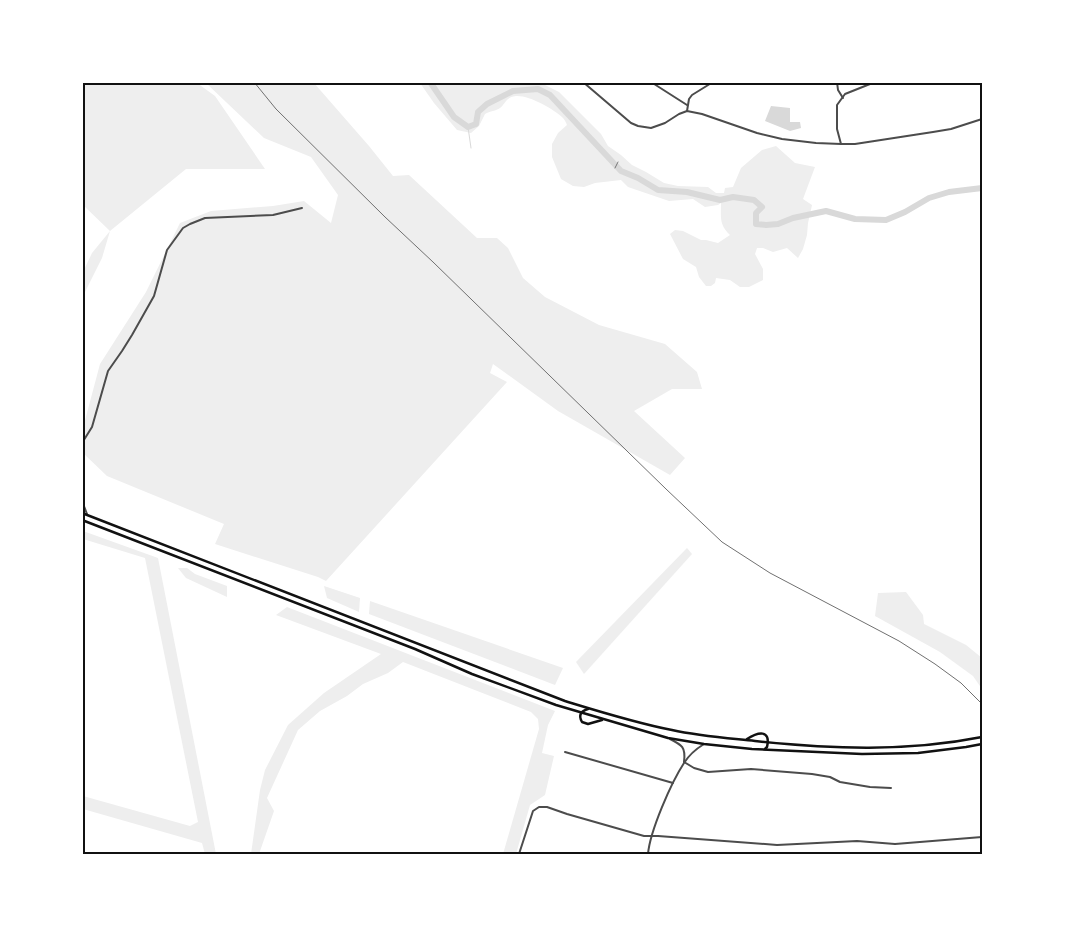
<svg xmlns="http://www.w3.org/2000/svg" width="1065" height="937" font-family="Helvetica,sans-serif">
<rect width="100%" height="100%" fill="#fff"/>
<!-- green -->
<g fill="#eee">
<path d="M83,82L197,83L215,96L265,169H186L110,231L102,258L83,296V272L92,253L110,231L83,205Z"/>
<path d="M206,83H314L369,146L393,176L409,175L477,238H497L508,248L523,278L545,297L599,325L665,344L697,372L702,389H672L634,411L685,458L670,475L558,411L493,364L490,373L507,382L326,581L318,577L215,544L224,524L107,476L83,453V428L100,364L146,292L180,223L211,211L273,206L304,201L331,223L338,195L311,157L264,138Z"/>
<path d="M420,83H541L559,92L601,134L608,146L621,155L632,165L646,172L664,183L678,186L708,187L716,193H724L725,188L733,187L741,168L762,150L776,146L795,163L815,167L803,199L812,205L808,223L807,235L803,249L798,258L787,248L773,252L763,248H757L755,254L763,269V280L749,287H740L730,280L716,278L715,283L711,286H706L699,277L696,267L683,259L670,234L675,230L683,231L701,240H706L718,243L730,235C719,225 721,217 721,203L718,205L705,207L693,199L669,201L628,187L621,180L595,183L584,187L573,186L561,179L552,157V144L558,133L567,125C566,123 565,120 563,118C554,109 529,95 516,96C506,97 506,103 500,108C496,111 490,111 485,114L479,126L471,133L457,130L434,103Z"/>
<path d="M83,531L158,558L216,854H205L202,843L83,809V796L190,826L198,822L145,558L83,539Z"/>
<path d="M687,548L692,554L584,674L576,662Z"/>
<path d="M178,568H187L195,574L227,586V597L186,578Z"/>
<path d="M324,586L360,598L359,612L327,598Z"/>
<path d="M906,592L923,615L924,624L966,645L982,658V689L973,676L940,652L875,616L878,593Z"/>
<path d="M370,601L563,668L555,685L369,614Z"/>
<path d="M287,607L555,711L548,725L542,753L554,756L545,795L530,805L516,854H503L539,729L538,719L531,712L403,662L388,673L363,684L347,696L320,711L298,730L267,798L274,811L259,854H251L260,790L265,770L288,725L324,693L381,654L276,615Z"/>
</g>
<!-- water -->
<path fill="#d9d9d9" d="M771,106L790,108V122H800L801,128L790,131L765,121Z"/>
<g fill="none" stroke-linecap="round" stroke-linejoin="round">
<!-- stream -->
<path stroke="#d9d9d9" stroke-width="1" d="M468,127L471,148"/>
<!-- river -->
<path stroke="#d9d9d9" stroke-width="6" d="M430,82L454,117L468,127L476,124L478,112L487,104L513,91L538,89L550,95L621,171L638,178L658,190L687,192L720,200L733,197L754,200L762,207L756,213V224L766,225L778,224L793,218L826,211L855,219L886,220L905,212L929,198L949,192L982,188"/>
<!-- path -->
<path stroke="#111" stroke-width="0.5" d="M615,168L618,162"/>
<!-- minor -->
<g stroke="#4c4c4c" stroke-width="2">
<path d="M583,82L631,123L638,126L651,128L665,123L679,114L687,111L702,114L757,133L782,139L816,143L841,144H855L933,132L951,129L982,119"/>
<path d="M651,82L687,105"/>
<path d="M837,82L838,90L843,98"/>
<path d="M687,111L689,99L692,95L713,82"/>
<path d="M841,144L837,129V105L845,94L875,82"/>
<path d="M82,443L92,427L108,371L122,351L132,335L154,296L167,250L183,228L190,224L205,218L273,215L302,208"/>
<path d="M82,501L87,514"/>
<path d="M565,752L673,783"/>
<path d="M684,762L694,768L708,772L751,769L812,774L830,777L840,782L870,787L891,788"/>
<path d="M519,854L533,811L539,807H547L567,814L644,836H658L777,845L857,841L895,844L982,837"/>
</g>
<!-- tertiary -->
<g stroke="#4c4c4c" stroke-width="2">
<path d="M670,739C682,745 686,747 684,762"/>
<path d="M648,854C650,831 671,783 684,763C689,755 696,749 704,744"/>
</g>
<!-- trunk -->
<g stroke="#111" stroke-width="2.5">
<path d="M82,513L565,701C601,712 636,723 672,730C699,736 727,738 755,741C831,749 907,752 982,737"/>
<path d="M82,520L415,649L472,674L556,705L668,738L704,744L752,749L862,754L918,753L966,747L982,744"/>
<path d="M588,709C581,711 578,715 582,722L588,724L602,720"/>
<path d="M747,739C758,732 771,729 767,747L765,749"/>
</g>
<!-- rail -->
<path stroke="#707070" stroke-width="1" d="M254,82L276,109L385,217L433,262L666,489L722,542L770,573L899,641L935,664L961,683L982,704"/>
</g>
<!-- border -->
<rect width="1065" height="937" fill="none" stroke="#ffffff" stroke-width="168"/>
<rect x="84" y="84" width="897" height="769" fill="none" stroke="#111" stroke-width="2"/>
</svg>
